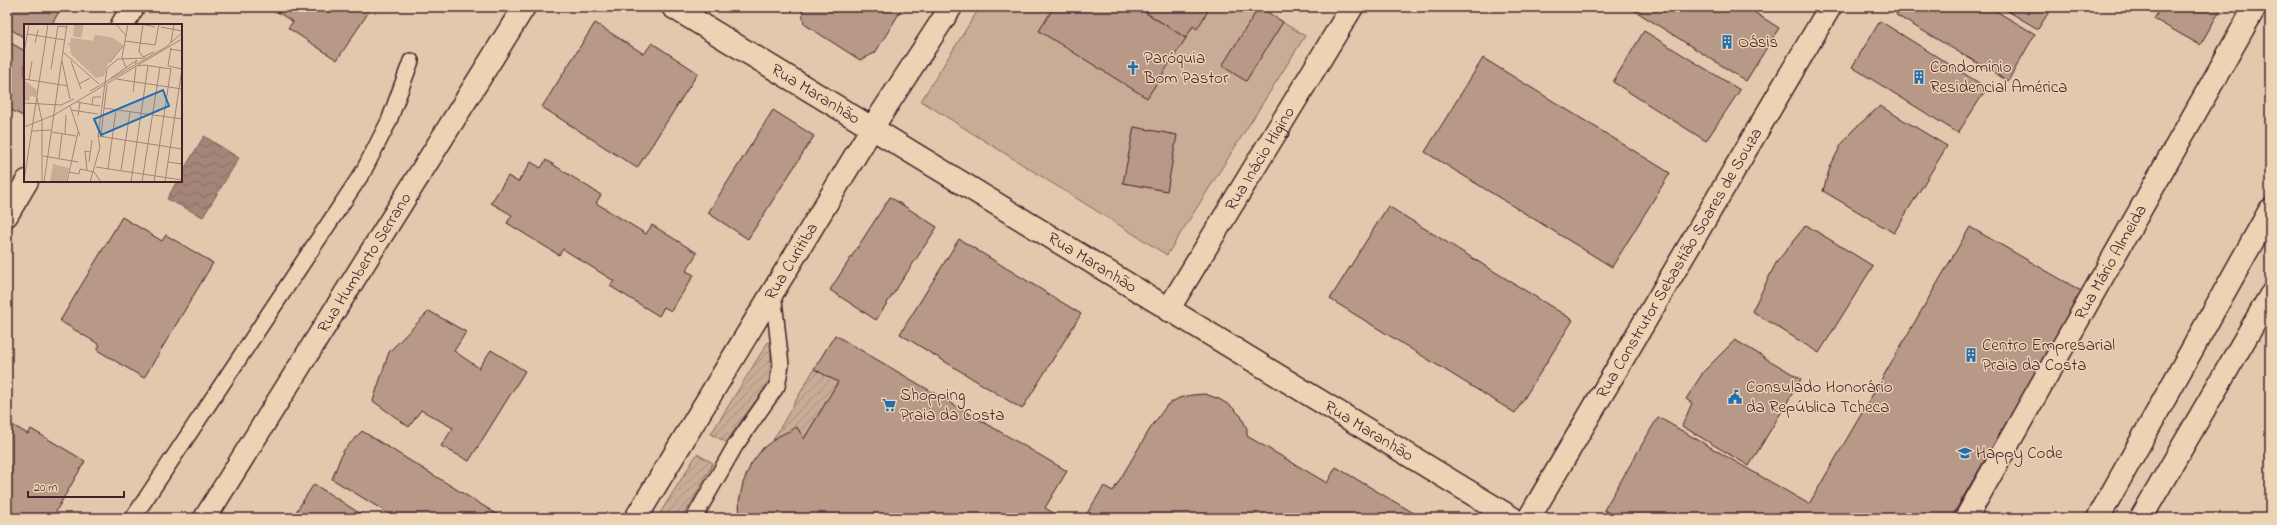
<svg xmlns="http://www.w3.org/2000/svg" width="2277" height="525" font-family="'Indie Flower',sans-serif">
<defs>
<pattern id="garden-furrows" width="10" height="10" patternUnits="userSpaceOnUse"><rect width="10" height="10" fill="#c9ac96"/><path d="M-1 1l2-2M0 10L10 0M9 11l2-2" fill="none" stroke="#a58b7b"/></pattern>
<pattern id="water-waves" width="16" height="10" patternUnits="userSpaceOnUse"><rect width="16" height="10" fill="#a58578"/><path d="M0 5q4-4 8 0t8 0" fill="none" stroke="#886c63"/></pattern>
</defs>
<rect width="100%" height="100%" fill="#e2c8ac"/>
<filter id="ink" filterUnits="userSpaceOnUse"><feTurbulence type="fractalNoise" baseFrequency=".025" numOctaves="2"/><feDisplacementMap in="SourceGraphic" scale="8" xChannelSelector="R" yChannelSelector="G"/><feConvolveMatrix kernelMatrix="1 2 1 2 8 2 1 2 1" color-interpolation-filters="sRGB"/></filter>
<g filter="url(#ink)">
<!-- green -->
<path fill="#c9ac96" stroke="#8a6660" d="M980,7H1258L1305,36L1167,255L921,101Z"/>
<!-- garden -->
<g fill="url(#garden-furrows)" stroke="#8a6660">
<path d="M768,342L772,343L769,382L726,442L711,434Z"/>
<path d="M814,369L838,382L804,439L797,427L772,442Z"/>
<path d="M697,454L713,463L691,504L680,518H657Z"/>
</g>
<!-- water -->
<path fill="url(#water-waves)" stroke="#815c59" d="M204,136L239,158L203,217L167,199L177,181H181V174Z"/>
<!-- building -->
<g fill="#b89988" stroke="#4a1f2b">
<path d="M7,7H62L51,25H25V38L7,27Z"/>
<path d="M270,7H372L337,60L288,28L293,22Z"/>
<path d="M804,7H903L875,53L860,60L804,24L802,10Z"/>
<path d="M1054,7H1137L1186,38L1147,98L1039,31Z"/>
<path d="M1137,7H1201L1208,11L1197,29L1193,26L1186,38Z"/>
<path d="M1259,7L1283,22L1246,81L1222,66Z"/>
<path d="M1629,7H1746L1779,28L1746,81Z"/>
<path d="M1900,7H1989L2035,34L2008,81L1896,15Z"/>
<path d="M2001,7H2052L2038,29Z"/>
<path d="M2161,7H2222L2200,45L2154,19Z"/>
<path d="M1880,21L1987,88L1958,133L1852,67Z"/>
<path d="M595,23L644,54L652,43L698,73L637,168L542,107Z"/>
<path d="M1644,31L1740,90L1706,141L1613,82Z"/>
<path d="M7,41L25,51V117L7,108Z"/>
<path d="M1483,58L1670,173L1612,267L1425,152Z"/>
<path d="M1880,106L1947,146L1894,233L1823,191L1830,167L1841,145L1853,130Z"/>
<path d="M773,110L814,136L748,239L708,213Z"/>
<path d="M1134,127L1177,135L1167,191L1123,183Z"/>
<path d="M546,160L601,195L596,203L646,234L652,225L697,253L686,271L694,275L671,311L664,307L659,316L610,286L614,281L563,249L559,255L507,223L512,215L491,203L508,176L518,182L531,162L541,168Z"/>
<path d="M890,197L937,227L876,320L830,290Z"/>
<path d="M1388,206L1573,320L1515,413L1330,299Z"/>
<path d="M122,217L162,241L166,235L213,263L144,378L97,350L100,345L60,321Z"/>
<path d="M1806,225L1873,266L1819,353L1752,311L1776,263Z"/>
<path d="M1970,227L2083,292L1951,518H1618L1604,510L1658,417L1809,504Z"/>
<path d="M959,239L1081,314L1022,409L900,334Z"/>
<path d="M429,311L466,332L454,351L479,368L491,350L525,371L469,461L441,446L453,428L421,410L409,427L373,401L389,352Z"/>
<path d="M835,335L1067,471L1045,508L1062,518H740L739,502L743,483L751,464L763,448L779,436L797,427L804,439L838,382L814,369Z"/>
<path d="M1735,340L1801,379L1749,466L1682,426L1692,403L1686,399L1704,371Z"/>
<path d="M1205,394L1219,399L1231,406L1241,416L1247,429V436L1327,483L1336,467L1422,518H1084L1104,486L1113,491L1150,429L1167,405L1179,398L1192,395Z"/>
<path d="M7,422L28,434L31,429L85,461L52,518H7Z"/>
<path d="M362,431L503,518H396L332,479L343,451Z"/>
<path d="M314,484L367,518H292Z"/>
</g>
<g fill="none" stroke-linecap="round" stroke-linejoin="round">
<defs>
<g id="service">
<path d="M133,518L363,172L389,121L411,61"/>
<path d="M694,518L735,446L777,386L781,365L773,291"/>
</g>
<g id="minor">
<path d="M122,25L133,7"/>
<path d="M7,215L27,181"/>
<path id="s1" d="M1168,310L1352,7"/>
<path id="s2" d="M205,518L524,7"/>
<path id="s3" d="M636,518L872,128L951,7"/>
<path id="s4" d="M1529,518L1830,7"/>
<path d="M2141,518L2270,296"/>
</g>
<g id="tertiary">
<path id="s5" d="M1966,518L2255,7"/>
<path d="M2098,518L2270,210"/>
</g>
<g id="secondary">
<path id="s6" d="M673,7L1512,518"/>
</g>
</defs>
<!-- service casing -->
<use href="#service" stroke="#4a1f2b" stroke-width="18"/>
<!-- minor casing -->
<use href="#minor" stroke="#4a1f2b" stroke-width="25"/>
<!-- tertiary casing -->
<use href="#tertiary" stroke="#4a1f2b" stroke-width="25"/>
<!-- secondary casing -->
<use href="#secondary" stroke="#4a1f2b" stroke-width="25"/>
<!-- service -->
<use href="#service" stroke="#ecd3b4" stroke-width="15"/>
<!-- minor -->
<use href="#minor" stroke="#ecd3b4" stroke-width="22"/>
<!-- tertiary -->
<use href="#tertiary" stroke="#ecd3b4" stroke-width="22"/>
<!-- secondary -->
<use href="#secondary" stroke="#ecd3b4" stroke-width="22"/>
</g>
</g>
<!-- icons -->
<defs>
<symbol id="building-bare" viewBox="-9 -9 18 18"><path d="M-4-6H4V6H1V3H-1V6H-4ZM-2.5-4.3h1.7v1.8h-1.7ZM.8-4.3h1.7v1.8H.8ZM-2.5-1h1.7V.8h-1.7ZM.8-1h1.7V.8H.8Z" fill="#1f6fb2" stroke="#ecd3b4" stroke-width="2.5" paint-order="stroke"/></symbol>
<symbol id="church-bare" viewBox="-9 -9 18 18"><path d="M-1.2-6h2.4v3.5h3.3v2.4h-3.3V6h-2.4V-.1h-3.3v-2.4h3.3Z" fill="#1f6fb2" stroke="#ecd3b4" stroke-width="2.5" paint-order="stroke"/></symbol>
<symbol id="civic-bare" viewBox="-9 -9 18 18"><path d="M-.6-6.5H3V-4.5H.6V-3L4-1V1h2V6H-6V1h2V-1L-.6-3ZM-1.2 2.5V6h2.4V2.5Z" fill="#1f6fb2" stroke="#ecd3b4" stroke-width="2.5" paint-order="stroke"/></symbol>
<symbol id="supermarket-bare" viewBox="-9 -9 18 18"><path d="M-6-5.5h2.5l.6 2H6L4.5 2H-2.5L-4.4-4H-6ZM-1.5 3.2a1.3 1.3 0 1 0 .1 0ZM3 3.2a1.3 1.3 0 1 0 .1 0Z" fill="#1f6fb2" stroke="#ecd3b4" stroke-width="2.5" paint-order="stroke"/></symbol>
<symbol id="university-bare" viewBox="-9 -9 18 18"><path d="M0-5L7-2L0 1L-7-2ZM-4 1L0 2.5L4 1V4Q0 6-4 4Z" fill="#1f6fb2" stroke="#ecd3b4" stroke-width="2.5" paint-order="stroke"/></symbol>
</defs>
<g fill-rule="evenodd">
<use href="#building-bare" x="1717" y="32" width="20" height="20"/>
<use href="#church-bare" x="1123" y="58" width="20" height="20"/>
<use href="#building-bare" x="1909" y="67" width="20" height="20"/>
<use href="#building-bare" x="1961" y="345" width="20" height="20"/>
<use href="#civic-bare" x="1725" y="387" width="20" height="20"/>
<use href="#supermarket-bare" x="879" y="395" width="20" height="20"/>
<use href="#university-bare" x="1955" y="443" width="20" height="20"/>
</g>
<g text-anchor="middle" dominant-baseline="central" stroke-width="3" stroke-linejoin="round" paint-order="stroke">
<!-- poi labels -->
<g font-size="17" fill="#4a1f2b" stroke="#ecd3b4" text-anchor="start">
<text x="1738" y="42">Oásis</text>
<text x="1144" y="58">Paróquia<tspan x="1144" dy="20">Bom Pastor</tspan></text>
<text x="1930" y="67">Condomínio<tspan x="1930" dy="20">Residencial América</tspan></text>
<text x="1982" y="345">Centro Empresarial<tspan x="1982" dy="20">Praia da Costa</tspan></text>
<text x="1746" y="387">Consulado Honorário<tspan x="1746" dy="20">da República Tcheca</tspan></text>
<text x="900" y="395">Shopping<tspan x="900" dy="20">Praia da Costa</tspan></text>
<text x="1976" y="453">Happy Code</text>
</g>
<!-- street labels -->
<g font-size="17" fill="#4a1f2b" stroke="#ecd3b4">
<text stroke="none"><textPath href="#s6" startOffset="167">Rua Maranhão</textPath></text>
<text stroke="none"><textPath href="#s1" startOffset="177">Rua Inácio Higino</textPath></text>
<text stroke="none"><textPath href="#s3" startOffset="300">Rua Curitiba</textPath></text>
<text stroke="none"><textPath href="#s2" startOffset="301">Rua Humberto Serrano</textPath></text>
<text stroke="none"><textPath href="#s5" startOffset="294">Rua Mário Almeida</textPath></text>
<text stroke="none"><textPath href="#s6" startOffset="491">Rua Maranhão</textPath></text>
<text stroke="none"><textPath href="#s4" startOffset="296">Rua Construtor Sebastião Soares de Souza</textPath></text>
<text stroke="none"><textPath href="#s6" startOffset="815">Rua Maranhão</textPath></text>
</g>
</g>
<!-- overview -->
<g transform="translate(24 24)">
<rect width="158" height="158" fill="#e2c8ac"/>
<path d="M50,0H60L57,14L49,12ZM71,11L89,14L99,21L83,41L80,52L72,54L47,30L46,21H42L46,19L47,14L69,17ZM0,56L13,66L12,73L6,72L5,77L0,76ZM29,140L45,144L42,158H26Z" fill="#c9ac96"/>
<path d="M71,11L89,14L93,18L77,53L69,44L60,27L53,22V15L69,17Z" fill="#c9ac96"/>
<path fill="none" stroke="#a58478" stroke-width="1" d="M92,0L102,12M117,0L131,3M137,3L158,7M3,10L41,16M101,17L131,21L135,0M11,19L14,6M147,19L150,0M147,24L144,42L158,45M146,25L158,27M115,27L119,33L130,28M39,28L75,60M115,28L119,0M0,29L5,0M122,34L94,35L83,44L74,112L158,125M38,37L46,75M47,37L57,65M86,38L99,22M114,42L120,41L147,45M102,44L98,33L104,0M27,45L34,2L43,3M87,54L113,36L111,40M0,55L44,62M92,55L158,65M5,56L8,37M55,60L66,54M83,61L80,84L158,95M66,67L142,23L158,9M109,68L112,43M13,74L18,97V158M53,78L76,82M0,79L37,81L50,75M68,80L69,73H77M46,82L56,112M47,86L74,90M54,92L56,78M0,103L30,91L158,15M8,107L27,106M28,108L52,112M41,110L42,91M80,113L77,111L80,84M19,132L54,138M35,134L38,110M65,138L68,116M144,138L158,140M72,143L158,156M84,145L92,86M63,146L61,127L66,128M97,146L106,88M45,148L55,150L56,145L70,148M70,148L77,158M0,157L24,0M20,158L43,0M43,158L54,108M66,158L76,123L74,112M107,158L124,42M118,158L136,43M130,158L147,44M141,158L158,45"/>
<path fill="#1f6fb2" fill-opacity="0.15" stroke="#1f6fb2" stroke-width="2" d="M139,66L145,82L77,111L70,95Z"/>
<rect width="158" height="158" fill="none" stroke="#4a1f2b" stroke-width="2"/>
</g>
<!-- margin -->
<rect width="2277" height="525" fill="none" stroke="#ecd3b4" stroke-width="24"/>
<rect x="12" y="12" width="2253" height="501" fill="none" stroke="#4a1f2b" stroke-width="1.5" filter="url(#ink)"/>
<!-- scale -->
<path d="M28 491v6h96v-6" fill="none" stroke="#4a1f2b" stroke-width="2"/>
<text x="34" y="491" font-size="12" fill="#4a1f2b" stroke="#ecd3b4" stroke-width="3" paint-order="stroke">20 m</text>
</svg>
